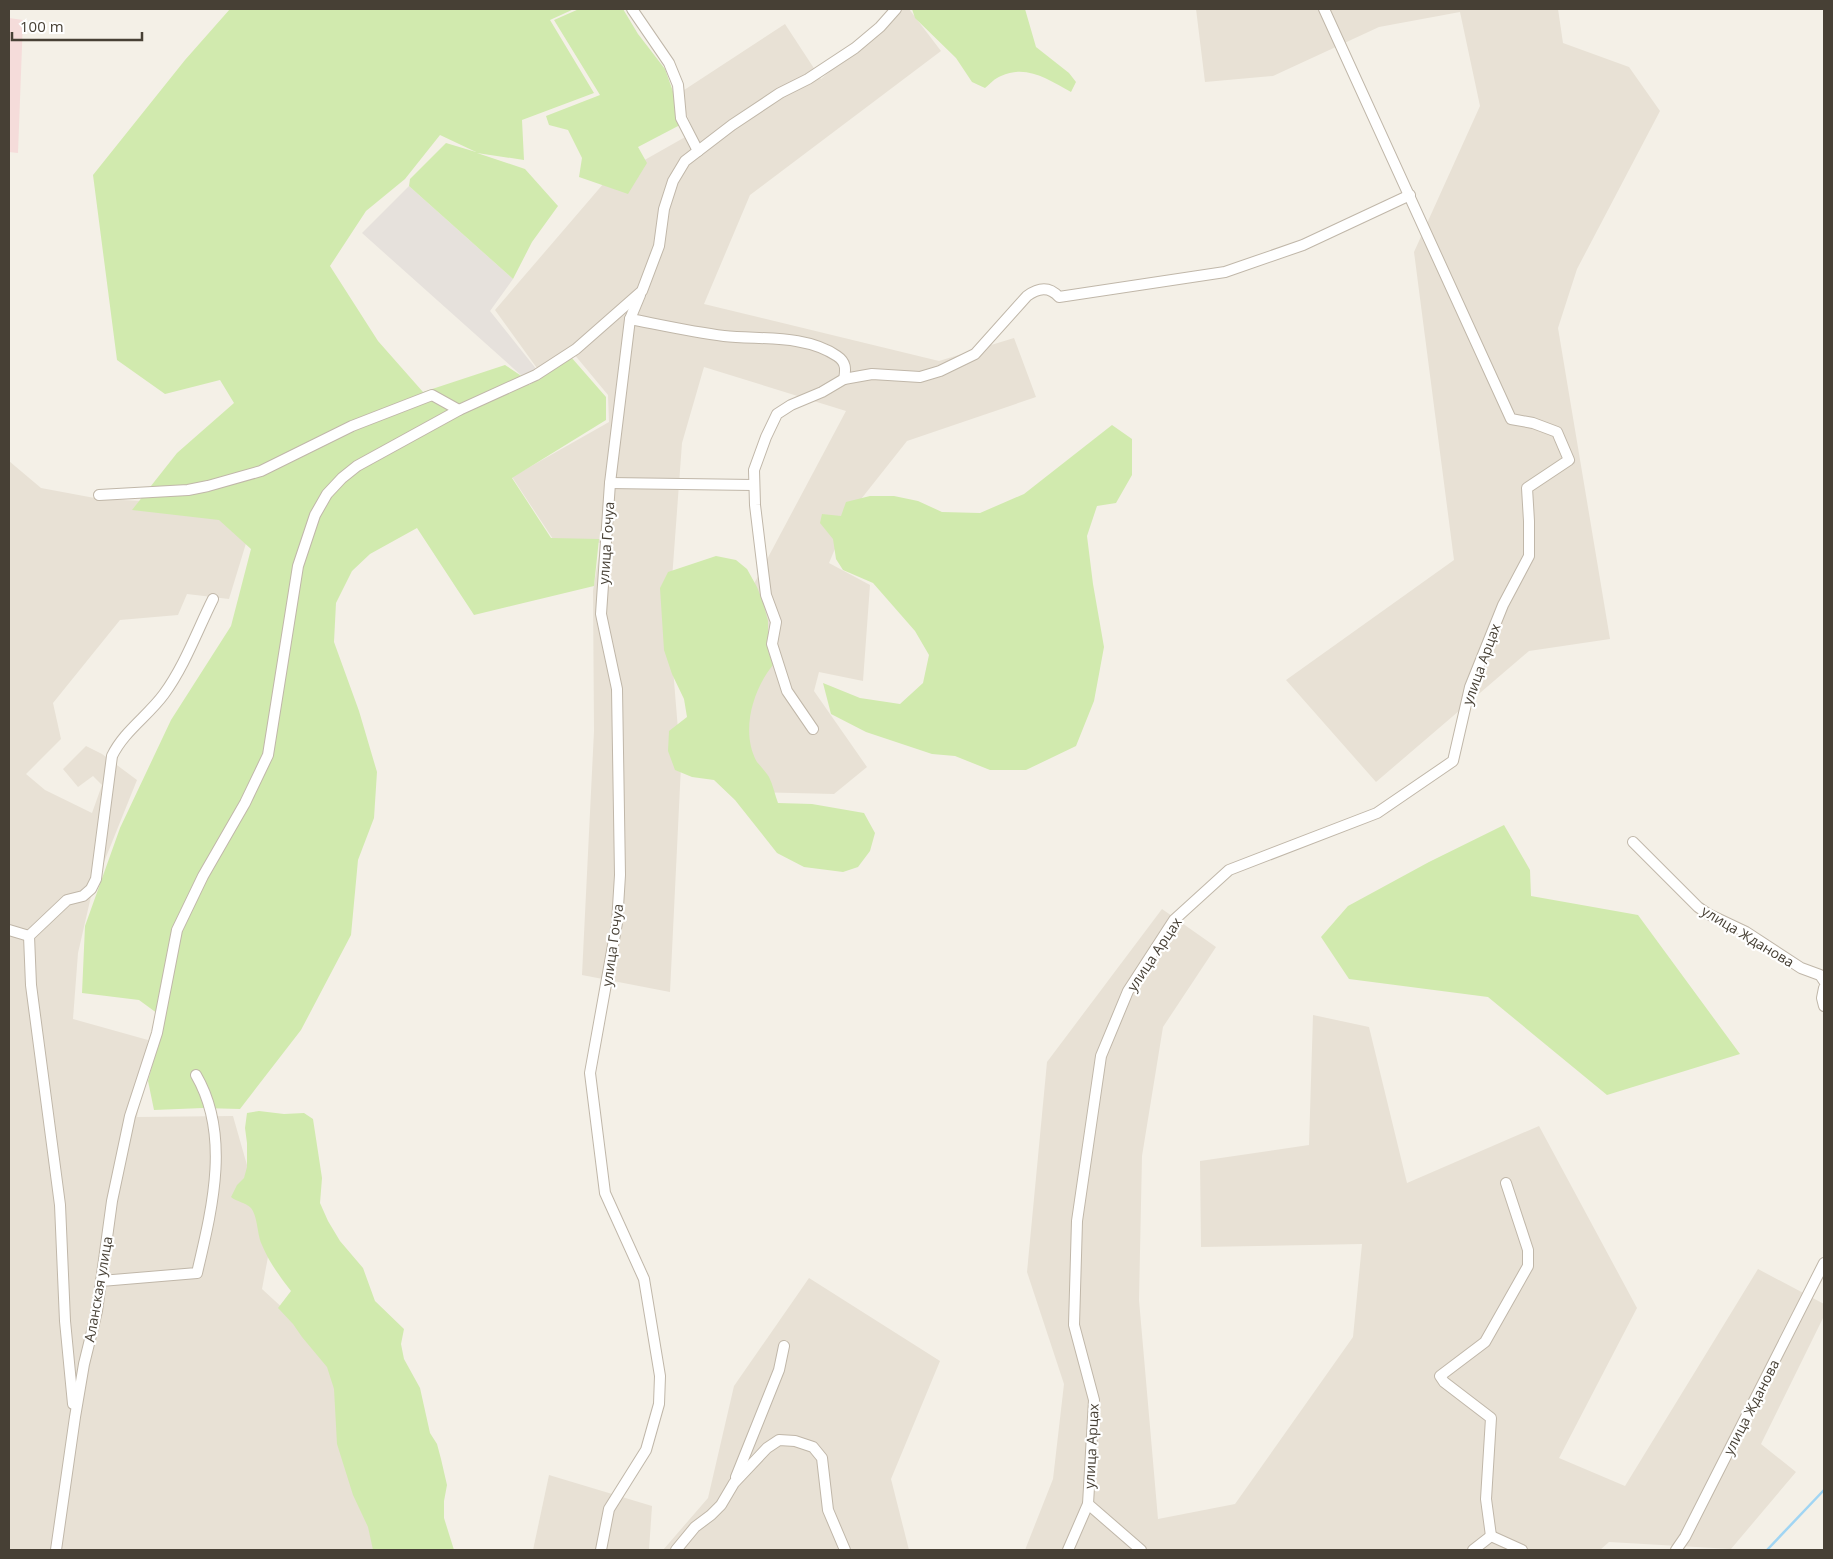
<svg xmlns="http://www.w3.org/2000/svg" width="1833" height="1559" font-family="'Open Sans',sans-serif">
<rect width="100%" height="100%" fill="#f4f0e7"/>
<!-- residential -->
<g fill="#e8e1d5">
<path d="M891,9H909L941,51L750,195L704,304L939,361L1014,338L1036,397L907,441L850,513L829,563L870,585L863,681L819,672L814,691L867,767L834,794L749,792L748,595L846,411L704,367L682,443L669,620L681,766L670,992L582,975L594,731L593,591L601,543L553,539L512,477L609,422L608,395L569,348L539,371L495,310L604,183L694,132L678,94L785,24L821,79L894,16Z"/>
<path d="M1196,9H1558L1563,43L1629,67L1660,111L1577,269L1558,328L1610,639L1529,651L1376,782L1286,680L1454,560L1414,252L1480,106L1460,12L1379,27L1273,76L1205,82Z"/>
<path d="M9,461L41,488L100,499L165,502L251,527L229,599L187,594L178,615L120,620L53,703L61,739L26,774L45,790L92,813L102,785L93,776L78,787L63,769L86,746L102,754L137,780L92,892L78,953L73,1019L148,1040L137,1117L233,1116L270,1246L262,1289L335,1356L379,1528L373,1550H9Z"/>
<path d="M1162,909L1216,947L1163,1027L1142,1156L1139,1300L1158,1519L1235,1504L1353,1337L1362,1244L1201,1247L1200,1161L1309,1145L1313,1015L1369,1027L1407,1183L1539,1126L1637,1308L1559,1458L1625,1486L1758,1269L1824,1304V1316L1761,1444L1796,1472L1731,1549L1609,1542L1600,1550H1025L1053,1479L1064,1384L1027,1272L1047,1062Z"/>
<path d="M809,1278L940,1361L891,1479L909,1550H663L708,1498L734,1386Z"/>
<path d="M549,1475L652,1506L649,1550H533Z"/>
</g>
<!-- industrial -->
<path fill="#e6e1dc" d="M409,186L513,279L490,311L537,370L523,377L362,233Z"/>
<!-- medical -->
<path fill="#f5dcda" d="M9,18L23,20L18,153L9,152Z"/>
<!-- green -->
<g fill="#d1eaae">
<path d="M230,9H574L550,20L594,93L522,120L524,160L477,153L525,169L558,206L532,242L513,279L409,186L410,179L446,143L476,152L440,135L405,179L366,211L330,266L378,341L423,392L505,365L523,377L529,385L571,357L606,397V420L512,478L551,538L599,539L594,586L474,615L417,528L370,554L352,571L336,603L334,642L359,711L377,772L374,818L358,860L351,935L301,1030L240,1109L203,1108L154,1110L148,1081L165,1019L139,1000L82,993L85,926L120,828L171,720L231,626L251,549L219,520L132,510L177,453L234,403L220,380L165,394L117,360L93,175L185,60Z"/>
<path d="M579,9H623L638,34L665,69L676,100L680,125L638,147L647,163L628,194L579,177L582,158L568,130L549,125L546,116L600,95L554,20Z"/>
<path d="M912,9H1025L1036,47L1069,73L1076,82L1071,92C1049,80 1027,64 1001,76C995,78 990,84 985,88L972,82L956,58L915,18Z"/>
<path d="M1112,425L1132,439V475L1116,503L1097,506L1087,536L1093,584L1104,647L1094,701L1076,746L1026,770H990L955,756L932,754L866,732L831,714L823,683L860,698L900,704L923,683L929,655L915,631L873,583L843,570L836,559L833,539L820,523L822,514L841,516L846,502L870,496H894L918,501L942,512L980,513L1024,494Z"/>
<path d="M716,556L736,560L747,569L757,587L763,602L768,621V651L773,665C753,689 740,732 757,762C761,767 766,772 769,777C773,785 775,795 778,803L812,804L864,813L875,833L870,851L858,867L843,872L804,867L777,853L735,800L714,780L692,777L675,770L668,751L669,731L687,717L684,699L672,674L664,650L660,588L668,572Z"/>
<path d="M1504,825L1530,870L1531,896L1638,915L1740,1054L1607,1095L1488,997L1349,979L1321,937L1348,906L1429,862Z"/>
<path d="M259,1111L284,1114L304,1113L313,1119L322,1178L320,1203L328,1221L340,1241L363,1268L375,1301L404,1329L401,1344L404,1359L420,1388L430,1433L437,1444L441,1459L447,1485L444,1501V1518L454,1550H373L368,1527L353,1495L337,1444L334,1389L327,1367L302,1337L293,1324L278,1308L291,1291C280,1277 269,1262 262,1245C257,1235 258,1217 251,1208C245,1202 237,1202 231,1197L237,1185L244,1178L247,1167V1143L245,1128L247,1113Z"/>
</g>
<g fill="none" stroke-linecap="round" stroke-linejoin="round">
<!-- stream -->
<path stroke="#a1d5f3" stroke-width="2.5" d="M1767,1550L1824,1490"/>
<defs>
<g id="minor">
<path d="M632,9L669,63L678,85L681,118L698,151"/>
<path d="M630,319C661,325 692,332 724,336C760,340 805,334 837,356C846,362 846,369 844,379L822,392L791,405L777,414L766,437L754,470L755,505L763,571L766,595L776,622L772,644L787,691L813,729"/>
<path d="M844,379L872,374L920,377L940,371L975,354L1027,296C1038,288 1049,286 1059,297L1225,272L1303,245L1410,195"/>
<path d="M610,483L753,485"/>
<path d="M99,495L188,490L208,486L261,471L352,426L432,395L459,410"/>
<path d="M1633,842L1698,907L1708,914L1746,932L1801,968L1820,975L1824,981"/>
<path d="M9,930L29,936"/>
<path d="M1824,988L1822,998L1824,1006"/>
<path d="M101,1281L197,1273C212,1209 231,1135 196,1075"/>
<path d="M73,1404L65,1321L60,1205L31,985L29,936L67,900L83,896L91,889L96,879L112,756C124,731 148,716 164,694C185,665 197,631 213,599"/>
<path d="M736,1477L779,1370L784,1346"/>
<path d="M1088,1504L1141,1550"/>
<path d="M1491,1536L1486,1499L1491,1418L1444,1382L1440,1376L1485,1342L1528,1266V1250L1506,1183"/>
<path d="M1491,1536L1522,1550"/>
<path d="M56,1550L75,1417L84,1364L97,1311L112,1201L130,1116L157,1033L177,930L203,876L245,803L268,755L298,566L315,515L327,494L342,478L357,466L459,410L536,375L576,349L642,291L659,246L664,209L673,181L685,161L732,125L780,93L808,79L855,48L880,27L896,9"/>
<path d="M601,1550L609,1509L646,1450L659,1404L660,1376L644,1279L605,1193L590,1073L617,923L620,875L617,689L601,614L610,483L630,319L640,295"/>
<path d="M676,1550L695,1527L711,1515L721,1505L734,1483L767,1448L779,1440L795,1441L813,1447L822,1458L828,1510L845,1550"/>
<path d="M1068,1550L1088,1504L1094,1400L1074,1325L1077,1221L1101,1056L1128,991L1174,920L1229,870L1377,813L1453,761L1470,687L1503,605L1529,556V521L1527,488L1569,460L1557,432L1533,423L1511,419L1324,9"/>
<path d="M1473,1550L1491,1536"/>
<path d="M1676,1550L1685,1537L1824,1263"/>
</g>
</defs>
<!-- minor casing -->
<use href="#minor" stroke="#c0b7a9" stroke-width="12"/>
<!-- minor -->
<use href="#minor" stroke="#fff" stroke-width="10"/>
</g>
<g text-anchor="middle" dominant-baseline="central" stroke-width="4.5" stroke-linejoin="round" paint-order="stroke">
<!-- street labels -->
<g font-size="14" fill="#474035" stroke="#fff">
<text transform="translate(606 543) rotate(-86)">улица Гочуа</text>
<text transform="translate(1481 664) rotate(-70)">улица Арцах</text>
<text transform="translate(1748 936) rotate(31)">улица Жданова</text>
<text transform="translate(612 945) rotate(-82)">улица Гочуа</text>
<text transform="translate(1154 954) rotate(-56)">улица Арцах</text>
<text transform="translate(98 1289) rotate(-80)">Аланская улица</text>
<text transform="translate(1751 1407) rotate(-63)">улица Жданова</text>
<text transform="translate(1091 1446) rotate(-87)">улица Арцах</text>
</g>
</g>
<!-- border -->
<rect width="1833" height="1559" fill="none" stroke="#474035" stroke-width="20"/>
<!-- scale -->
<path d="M12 32v8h130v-8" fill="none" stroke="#474035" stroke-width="2.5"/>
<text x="20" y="32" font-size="15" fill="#474035" stroke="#ffffff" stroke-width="4" paint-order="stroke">100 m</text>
</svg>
